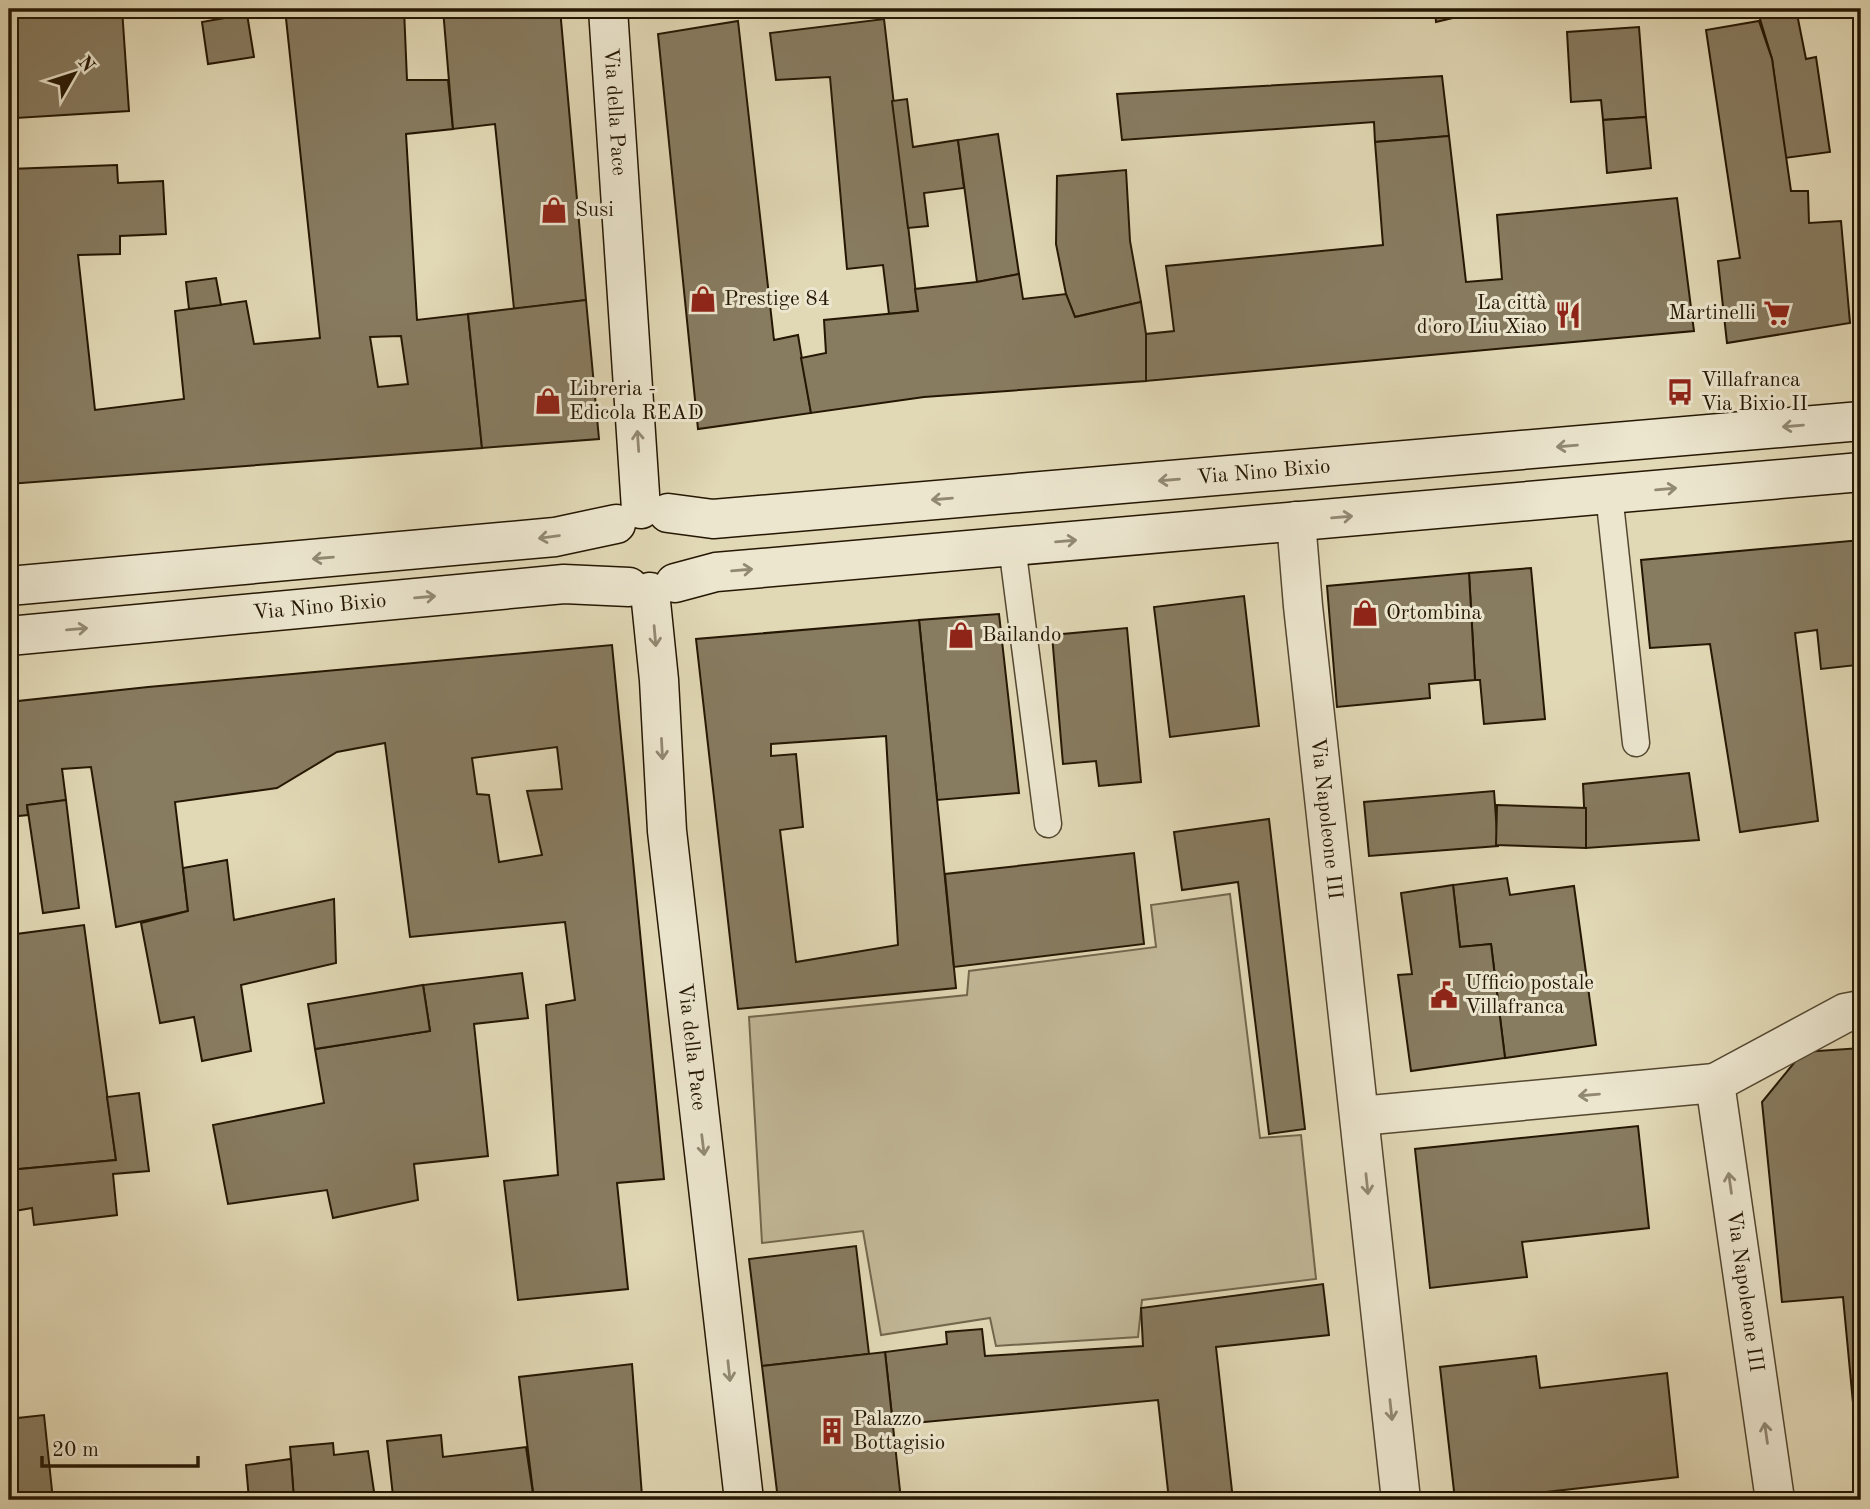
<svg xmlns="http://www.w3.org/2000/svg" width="1870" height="1509" font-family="'Old Standard TT',serif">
<rect width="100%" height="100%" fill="#e1d8b5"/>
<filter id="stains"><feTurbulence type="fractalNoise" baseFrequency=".00286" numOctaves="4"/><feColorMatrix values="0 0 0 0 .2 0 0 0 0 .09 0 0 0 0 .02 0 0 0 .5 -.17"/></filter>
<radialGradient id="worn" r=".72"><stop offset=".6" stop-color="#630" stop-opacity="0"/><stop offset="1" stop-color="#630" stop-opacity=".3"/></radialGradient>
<!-- green -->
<path fill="#c1b797" stroke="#73674d" stroke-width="2" d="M1230,894L1260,1138L1301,1135L1316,1279L1142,1300L1138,1337L996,1346L990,1318L881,1335L863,1231L762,1243L749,1017L967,995L969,971L1156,947L1151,905Z"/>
<!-- building -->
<g fill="#877b60" stroke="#251703" stroke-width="2" fill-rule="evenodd">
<path d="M9,9H122L129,111L16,118Z"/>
<path d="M285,9H404L407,80H448L453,129L406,134L417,320L468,314L482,448L9,484V169L117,165L118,183L163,181L166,234L120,236V254L78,255L95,410L184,399L175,311L246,301L254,344L320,338ZM401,336L408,384L378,387L370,337Z"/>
<path d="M443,9H560L586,300L514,309L495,124L453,129Z"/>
<path d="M1435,9H1477L1478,12L1436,22Z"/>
<path d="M1757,9H1796L1806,59L1816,57L1830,152L1785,158L1772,59Z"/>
<path d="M247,14L254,57L208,64L202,22Z"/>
<path d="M884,19L918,311L889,314L883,265L847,269L830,77L776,80L770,33Z"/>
<path d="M738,21L774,340L798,335L811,413L698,429L658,34Z"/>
<path d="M1759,21L1772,59L1791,191H1808L1809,223L1841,221L1850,323L1727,343L1718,261L1740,258L1706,30Z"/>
<path d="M1639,27L1646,117L1603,120L1601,100L1571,102L1567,32Z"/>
<path d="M1442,76L1449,136L1375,142L1374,122L1122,140L1117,94Z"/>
<path d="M907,99L913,147L958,140L964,188L924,193L928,226L908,228L892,101Z"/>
<path d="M1646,117L1651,168L1607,173L1603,120Z"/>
<path d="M998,134L1019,274L977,282L958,140Z"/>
<path d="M1449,136L1466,282L1502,279L1497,215L1677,198L1694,331L1146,381V334L1174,331L1166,266L1383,245L1375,142Z"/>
<path d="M1126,170L1130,241L1141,302L1075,317L1066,294L1056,244L1057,176Z"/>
<path d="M1019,274L1023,299L1066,294L1075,317L1141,302L1146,334V381L924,397L811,413L801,358L826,353L824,320L918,311L915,289L977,282Z"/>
<path d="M216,278L221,305L189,309L186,282Z"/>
<path d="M586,300L599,439L482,448L468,314Z"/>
<path d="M1861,540V715L1856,665L1821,669L1817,630L1795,633L1818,821L1740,832L1710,644L1650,648L1641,560Z"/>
<path d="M1531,568L1545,719L1484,724L1480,680H1475L1469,573Z"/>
<path d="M1469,573L1475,680L1429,684L1430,698L1337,707L1327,586Z"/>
<path d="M1244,596L1259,726L1170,737L1154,607Z"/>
<path d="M999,614L1019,793L937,800L919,620Z"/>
<path d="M919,620L956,988L738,1009L696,639ZM886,736L898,945L796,962L780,830L803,827L796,754L771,756V744Z"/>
<path d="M1127,628L1141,782L1099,786L1096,761L1063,764L1052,635Z"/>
<path d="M612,645L664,1179L617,1183L628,1289L518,1300L504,1181L558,1175L546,1005L575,1000L565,922L410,937L385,743L337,752L277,788L175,802L188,911L116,927L91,767L62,769L66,800L27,805L28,815L9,817V702L148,687ZM557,747L562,789L527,791L542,855L499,862L489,795L477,794L472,758Z"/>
<path d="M1689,773L1699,840L1586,848L1583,784Z"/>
<path d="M1494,791L1498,846L1369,856L1364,802Z"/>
<path d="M66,800L79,908L43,913L27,805Z"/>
<path d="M1497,805L1586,808V848L1496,845Z"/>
<path d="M1269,819L1305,1129L1269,1134L1238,882L1182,890L1174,832Z"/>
<path d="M1134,853L1144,944L954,967L945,874Z"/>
<path d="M227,860L234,920L334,899L336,963L241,985L251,1051L202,1061L194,1017L160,1023L141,923L188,911L183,868Z"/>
<path d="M1507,878L1510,895L1574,886L1596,1045L1505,1058L1491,944L1460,947L1453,885Z"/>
<path d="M1453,885L1460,947L1491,944L1505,1058L1411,1071L1398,975L1412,974L1401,893Z"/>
<path d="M84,925L116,1160L9,1170V935Z"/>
<path d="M522,973L528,1018L474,1024L488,1156L414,1164L418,1200L333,1218L327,1190L228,1204L213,1125L324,1103L315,1049L430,1031L423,985Z"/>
<path d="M423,985L430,1031L315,1049L308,1004Z"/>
<path d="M1861,1048V1402L1853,1403L1843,1297L1782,1302L1762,1102L1803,1052Z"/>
<path d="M139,1093L149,1171L113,1174L117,1215L34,1225L32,1208L9,1212V1170L116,1160L107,1097Z"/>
<path d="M1638,1126L1649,1228L1522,1242L1527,1277L1430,1288L1415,1149Z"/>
<path d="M856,1246L869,1354L762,1366L749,1259Z"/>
<path d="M1323,1284L1329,1335L1216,1347L1233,1500H1169L1158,1400L893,1425L885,1352L947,1344L946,1332L982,1329L985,1356L1143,1346L1141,1308Z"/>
<path d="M885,1352L901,1500H778L762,1366Z"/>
<path d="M1536,1356L1540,1388L1667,1373L1678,1477L1476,1500H1455L1440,1367Z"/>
<path d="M632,1364L642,1496L604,1500H534L519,1377Z"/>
<path d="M44,1415L53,1500H9V1419Z"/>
<path d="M441,1435L443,1457L526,1447L534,1500H357L393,1496L387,1441Z"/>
<path d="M333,1443L334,1455L368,1451L375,1498L294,1500L290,1447Z"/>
<path d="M291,1459L294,1500H249L246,1465Z"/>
</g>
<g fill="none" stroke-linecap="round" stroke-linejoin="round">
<defs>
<g id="lane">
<path d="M1609,494L1636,743"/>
<path d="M1012,546L1048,824"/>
</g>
<g id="street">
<path id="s1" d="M1296,521L1303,606L1401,1500"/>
<path d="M1715,1083L1845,1013L1861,1010"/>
<path id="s2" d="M1360,1116L1715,1083L1775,1500"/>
</g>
<g id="secondary">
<path id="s3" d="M608,9L641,509"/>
<path id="s4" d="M668,513L713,519L1861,421"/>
<path d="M675,583L716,572L1861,472"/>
<path d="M9,586L555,537L616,524"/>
<path id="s5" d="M650,592L659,680L667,831L744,1500"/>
<path id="s6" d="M9,636L564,584L629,587"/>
</g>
</defs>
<!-- lane casing -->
<use href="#lane" stroke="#544730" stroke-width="29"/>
<!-- street casing -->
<use href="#street" stroke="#544730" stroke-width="41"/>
<!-- secondary casing -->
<use href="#secondary" stroke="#251703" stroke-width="41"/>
<!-- lane -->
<use href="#lane" stroke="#ece6cf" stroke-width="26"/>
<!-- street -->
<use href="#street" stroke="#ece6cf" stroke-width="38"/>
<!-- secondary -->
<use href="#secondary" stroke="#ece6cf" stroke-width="38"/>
</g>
<!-- one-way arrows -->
<defs><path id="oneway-shaft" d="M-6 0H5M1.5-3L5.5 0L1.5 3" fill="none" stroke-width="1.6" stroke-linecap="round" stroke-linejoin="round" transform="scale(1.75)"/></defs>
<g stroke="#928973">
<use href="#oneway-shaft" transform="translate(1793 426) rotate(175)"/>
<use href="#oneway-shaft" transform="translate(638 441) rotate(-94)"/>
<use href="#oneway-shaft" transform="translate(1567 446) rotate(175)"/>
<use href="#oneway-shaft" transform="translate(1169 480) rotate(175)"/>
<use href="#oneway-shaft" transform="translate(1666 489) rotate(-5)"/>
<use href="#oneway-shaft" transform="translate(942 499) rotate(175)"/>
<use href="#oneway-shaft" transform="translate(1342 517) rotate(-5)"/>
<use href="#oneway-shaft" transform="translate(549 537) rotate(173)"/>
<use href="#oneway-shaft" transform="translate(1066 541) rotate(-5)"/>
<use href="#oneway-shaft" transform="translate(323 558) rotate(175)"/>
<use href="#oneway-shaft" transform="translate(742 570) rotate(-5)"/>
<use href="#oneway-shaft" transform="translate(425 597) rotate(-5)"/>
<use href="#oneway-shaft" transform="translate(77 629) rotate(-5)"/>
<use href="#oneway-shaft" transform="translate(655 636) rotate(85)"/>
<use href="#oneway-shaft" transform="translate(662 749) rotate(87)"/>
<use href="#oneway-shaft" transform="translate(1589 1095) rotate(175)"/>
<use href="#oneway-shaft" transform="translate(703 1145) rotate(83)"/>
<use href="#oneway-shaft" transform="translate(1730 1183) rotate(-98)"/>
<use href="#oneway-shaft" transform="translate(1367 1184) rotate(84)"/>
<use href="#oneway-shaft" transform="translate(729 1371) rotate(84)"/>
<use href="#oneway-shaft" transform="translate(1391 1410) rotate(84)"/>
<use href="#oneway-shaft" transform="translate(1766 1433) rotate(-98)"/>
</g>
<!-- icons -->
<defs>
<symbol id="shop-bare" viewBox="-9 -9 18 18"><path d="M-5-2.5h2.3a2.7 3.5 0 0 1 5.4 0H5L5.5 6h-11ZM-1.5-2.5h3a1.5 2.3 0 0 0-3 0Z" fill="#8f2418" stroke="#ece6cf" stroke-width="2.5" paint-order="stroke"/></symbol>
<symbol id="supermarket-bare" viewBox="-9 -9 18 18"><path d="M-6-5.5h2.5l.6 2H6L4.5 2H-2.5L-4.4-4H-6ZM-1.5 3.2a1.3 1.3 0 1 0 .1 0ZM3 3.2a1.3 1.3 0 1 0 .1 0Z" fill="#8f2418" stroke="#ece6cf" stroke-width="2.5" paint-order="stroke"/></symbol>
<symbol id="restaurant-bare" viewBox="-9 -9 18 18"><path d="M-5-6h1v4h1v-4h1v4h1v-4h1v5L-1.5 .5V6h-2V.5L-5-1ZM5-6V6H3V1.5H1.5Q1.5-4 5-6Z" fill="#8f2418" stroke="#ece6cf" stroke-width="2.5" paint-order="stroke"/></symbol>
<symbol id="bus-bare" viewBox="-9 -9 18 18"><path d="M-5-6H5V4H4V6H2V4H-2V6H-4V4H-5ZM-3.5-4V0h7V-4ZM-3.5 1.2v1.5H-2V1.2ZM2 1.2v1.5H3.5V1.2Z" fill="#8f2418" stroke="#ece6cf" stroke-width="2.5" paint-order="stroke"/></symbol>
<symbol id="civic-bare" viewBox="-9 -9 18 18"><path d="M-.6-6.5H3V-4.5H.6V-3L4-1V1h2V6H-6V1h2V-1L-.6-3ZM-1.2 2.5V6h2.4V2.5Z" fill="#8f2418" stroke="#ece6cf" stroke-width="2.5" paint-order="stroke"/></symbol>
<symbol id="building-bare" viewBox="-9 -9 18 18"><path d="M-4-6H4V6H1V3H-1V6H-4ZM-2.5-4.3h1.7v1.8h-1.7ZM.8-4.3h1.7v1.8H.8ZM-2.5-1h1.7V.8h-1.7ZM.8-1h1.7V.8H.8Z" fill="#8f2418" stroke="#ece6cf" stroke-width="2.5" paint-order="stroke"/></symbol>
</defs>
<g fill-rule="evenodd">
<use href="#shop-bare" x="535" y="191" width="38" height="38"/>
<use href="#shop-bare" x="684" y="280" width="38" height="38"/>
<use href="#supermarket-bare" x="1758" y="294" width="38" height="38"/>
<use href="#restaurant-bare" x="1549" y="296" width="38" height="38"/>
<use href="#bus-bare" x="1661" y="373" width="38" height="38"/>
<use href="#shop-bare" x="529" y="382" width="38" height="38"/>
<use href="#shop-bare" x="1346" y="594" width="38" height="38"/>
<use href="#shop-bare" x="942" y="616" width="38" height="38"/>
<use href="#civic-bare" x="1425" y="976" width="38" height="38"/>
<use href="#building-bare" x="813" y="1412" width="38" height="38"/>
</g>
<g text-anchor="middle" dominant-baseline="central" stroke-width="6" stroke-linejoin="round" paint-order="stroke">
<!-- street labels -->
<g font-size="21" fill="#251703" stroke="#ece6cf">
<text stroke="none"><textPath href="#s3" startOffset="103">Via della Pace</textPath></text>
<text stroke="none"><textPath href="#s4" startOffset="598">Via Nino Bixio</textPath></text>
<text stroke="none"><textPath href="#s6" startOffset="312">Via Nino Bixio</textPath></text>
<text stroke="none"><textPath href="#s1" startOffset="299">Via Napoleone III</textPath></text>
<text stroke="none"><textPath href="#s5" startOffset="457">Via della Pace</textPath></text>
<text stroke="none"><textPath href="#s2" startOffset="567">Via Napoleone III</textPath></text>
</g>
<!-- poi labels -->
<g font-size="21" fill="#251703" stroke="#ece6cf" text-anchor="start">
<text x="575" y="210">Susi</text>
<text x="724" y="299">Prestige 84</text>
<text x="1547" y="303" text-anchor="end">La città<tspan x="1547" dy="24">d'oro Liu Xiao</tspan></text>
<text x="1756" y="313" text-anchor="end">Martinelli</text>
<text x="1701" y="380">Villafranca<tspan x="1701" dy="24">Via Bixio II</tspan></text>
<text x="569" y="389">Libreria -<tspan x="569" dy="24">Edicola READ</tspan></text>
<text x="1386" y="613">Ortombina</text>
<text x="982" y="635">Bailando</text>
<text x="1465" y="983">Ufficio postale<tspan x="1465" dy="24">Villafranca</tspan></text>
<text x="853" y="1419">Palazzo<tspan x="853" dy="24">Bottagisio</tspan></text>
</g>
</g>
<!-- margin -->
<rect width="1870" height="1509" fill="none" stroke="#e1d8b5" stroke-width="35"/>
<rect x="10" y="10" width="1849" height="1488" fill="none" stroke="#251703" stroke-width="3.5"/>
<rect x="18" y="18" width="1835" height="1474" fill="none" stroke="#251703" stroke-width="2"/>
<!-- north arrow -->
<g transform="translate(74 74) rotate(51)" stroke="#ece6cf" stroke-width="5" paint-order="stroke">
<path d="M0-5L12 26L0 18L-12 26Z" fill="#251703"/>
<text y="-10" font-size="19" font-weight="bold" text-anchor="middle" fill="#251703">N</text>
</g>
<!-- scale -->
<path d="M42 1456v10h156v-10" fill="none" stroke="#251703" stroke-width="3.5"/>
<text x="52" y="1456" font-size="21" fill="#251703" stroke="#ece6cf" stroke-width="5" paint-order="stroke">20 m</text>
<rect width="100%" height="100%" filter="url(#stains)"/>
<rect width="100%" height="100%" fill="url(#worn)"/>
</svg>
